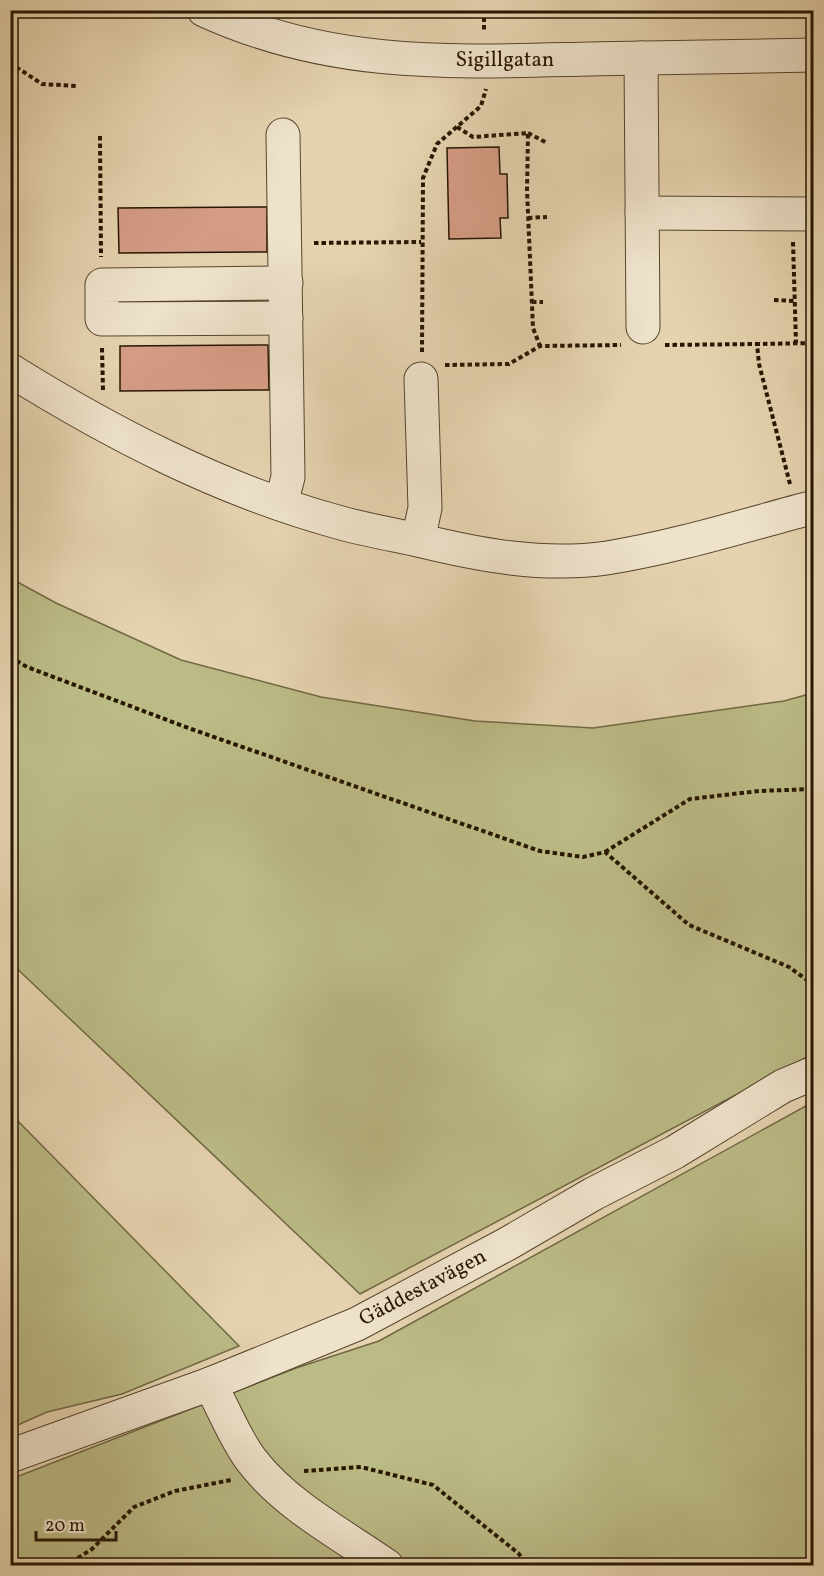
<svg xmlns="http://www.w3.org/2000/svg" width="824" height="1576" font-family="Vollkorn,serif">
<rect width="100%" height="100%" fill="#e5d3af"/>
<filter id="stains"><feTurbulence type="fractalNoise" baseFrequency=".00333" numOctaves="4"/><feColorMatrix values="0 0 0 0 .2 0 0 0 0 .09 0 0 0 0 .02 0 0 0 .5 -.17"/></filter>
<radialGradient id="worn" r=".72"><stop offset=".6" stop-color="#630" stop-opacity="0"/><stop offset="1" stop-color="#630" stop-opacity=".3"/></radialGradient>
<!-- green -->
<g fill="#bbbb86" stroke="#716844" stroke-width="1.5">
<path d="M10,578L56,603L181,660L321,697L475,721L593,728L784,701L813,693V1054L360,1294L11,963Z"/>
<path d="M813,1102V1565L11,1566V1479L296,1368L379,1341Z"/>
<path d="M11,1114L239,1346L122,1394L47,1412L11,1428Z"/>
</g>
<!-- building -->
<g fill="#d59c85" stroke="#271602" stroke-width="1.5">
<rect x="446" y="10" width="22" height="3"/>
<rect x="519" y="10" width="50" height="3"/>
<path d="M499,147L500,174H507L508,218H500L501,238L449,239L447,148Z"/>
<path d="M267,207V252L119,253L118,208Z"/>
<path d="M268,345L269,390L120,391V346Z"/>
</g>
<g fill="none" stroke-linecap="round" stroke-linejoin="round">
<defs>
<g id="minor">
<path d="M204,10C333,69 454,62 591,59C665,57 739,57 814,55"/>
<path d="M641,58L643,327"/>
<path d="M642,213L814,214"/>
<path d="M286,283L102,285V319L286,318"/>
<path d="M10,370C111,433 219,489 334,521C361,529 390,534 418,540C479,555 543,567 607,558C676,547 746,525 814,507"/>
<path d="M281,504L288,477L283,135"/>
<path d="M418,540L425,508L421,379"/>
<path d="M210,1384C224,1409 235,1439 252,1461C287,1506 341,1534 387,1566"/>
<path d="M10,1456L210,1384L357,1324L507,1244L593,1194L675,1152L783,1086L814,1073"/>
</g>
</defs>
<!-- minor casing -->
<use href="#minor" stroke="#56452d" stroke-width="35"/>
<!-- path -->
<g stroke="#271602" stroke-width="4" stroke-dasharray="4.5 3" stroke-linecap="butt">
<path d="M484,10V31"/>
<path d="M10,15L15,10"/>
<path d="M10,63L42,84L76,86"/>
<path d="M457,127L473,137L528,133L527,190L533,328L540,346"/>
<path d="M528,133L547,143"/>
<path d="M100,136L101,257"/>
<path d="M528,218L547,217"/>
<path d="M793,242L796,343"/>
<path d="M314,243L421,242"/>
<path d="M774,300L794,301"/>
<path d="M532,302H543"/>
<path d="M665,345L757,344"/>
<path d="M102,348L103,391"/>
<path d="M422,352L423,178L437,144L481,106L486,89"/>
<path d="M445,365L509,364L540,346L621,345"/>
<path d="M790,484L759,364L757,344L814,343"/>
<path d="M10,657L27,667L191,729L540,851L583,857L605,852L689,925L789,967L814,985"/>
<path d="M605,852L690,799L759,791L814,789"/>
<path d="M304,1471L361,1467L433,1485L518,1553L529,1566"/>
<path d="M65,1566L92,1549L134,1507L175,1491L231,1480"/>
</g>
<!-- minor -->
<use href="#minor" stroke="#eee2cb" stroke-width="33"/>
</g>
<g text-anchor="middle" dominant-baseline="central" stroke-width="4.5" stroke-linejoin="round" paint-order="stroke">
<!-- street labels -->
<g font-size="21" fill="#271602" stroke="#eee2cb">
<text x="505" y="60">Sigillgatan</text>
<text transform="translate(423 1288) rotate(-28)">Gäddestavägen</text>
</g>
</g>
<!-- margin -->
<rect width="824" height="1576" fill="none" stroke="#e5d3af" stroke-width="36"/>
<rect x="12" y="12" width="800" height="1552" fill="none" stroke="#271602" stroke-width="3"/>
<rect x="18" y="18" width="788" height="1540" fill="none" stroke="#271602" stroke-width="1.5"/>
<!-- scale -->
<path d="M36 1531v9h80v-9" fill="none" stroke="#271602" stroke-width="3"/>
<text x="45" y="1531" font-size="18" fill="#271602" stroke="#eee2cb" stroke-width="4.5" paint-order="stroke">20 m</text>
<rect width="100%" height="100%" filter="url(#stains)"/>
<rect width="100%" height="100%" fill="url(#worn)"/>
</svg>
